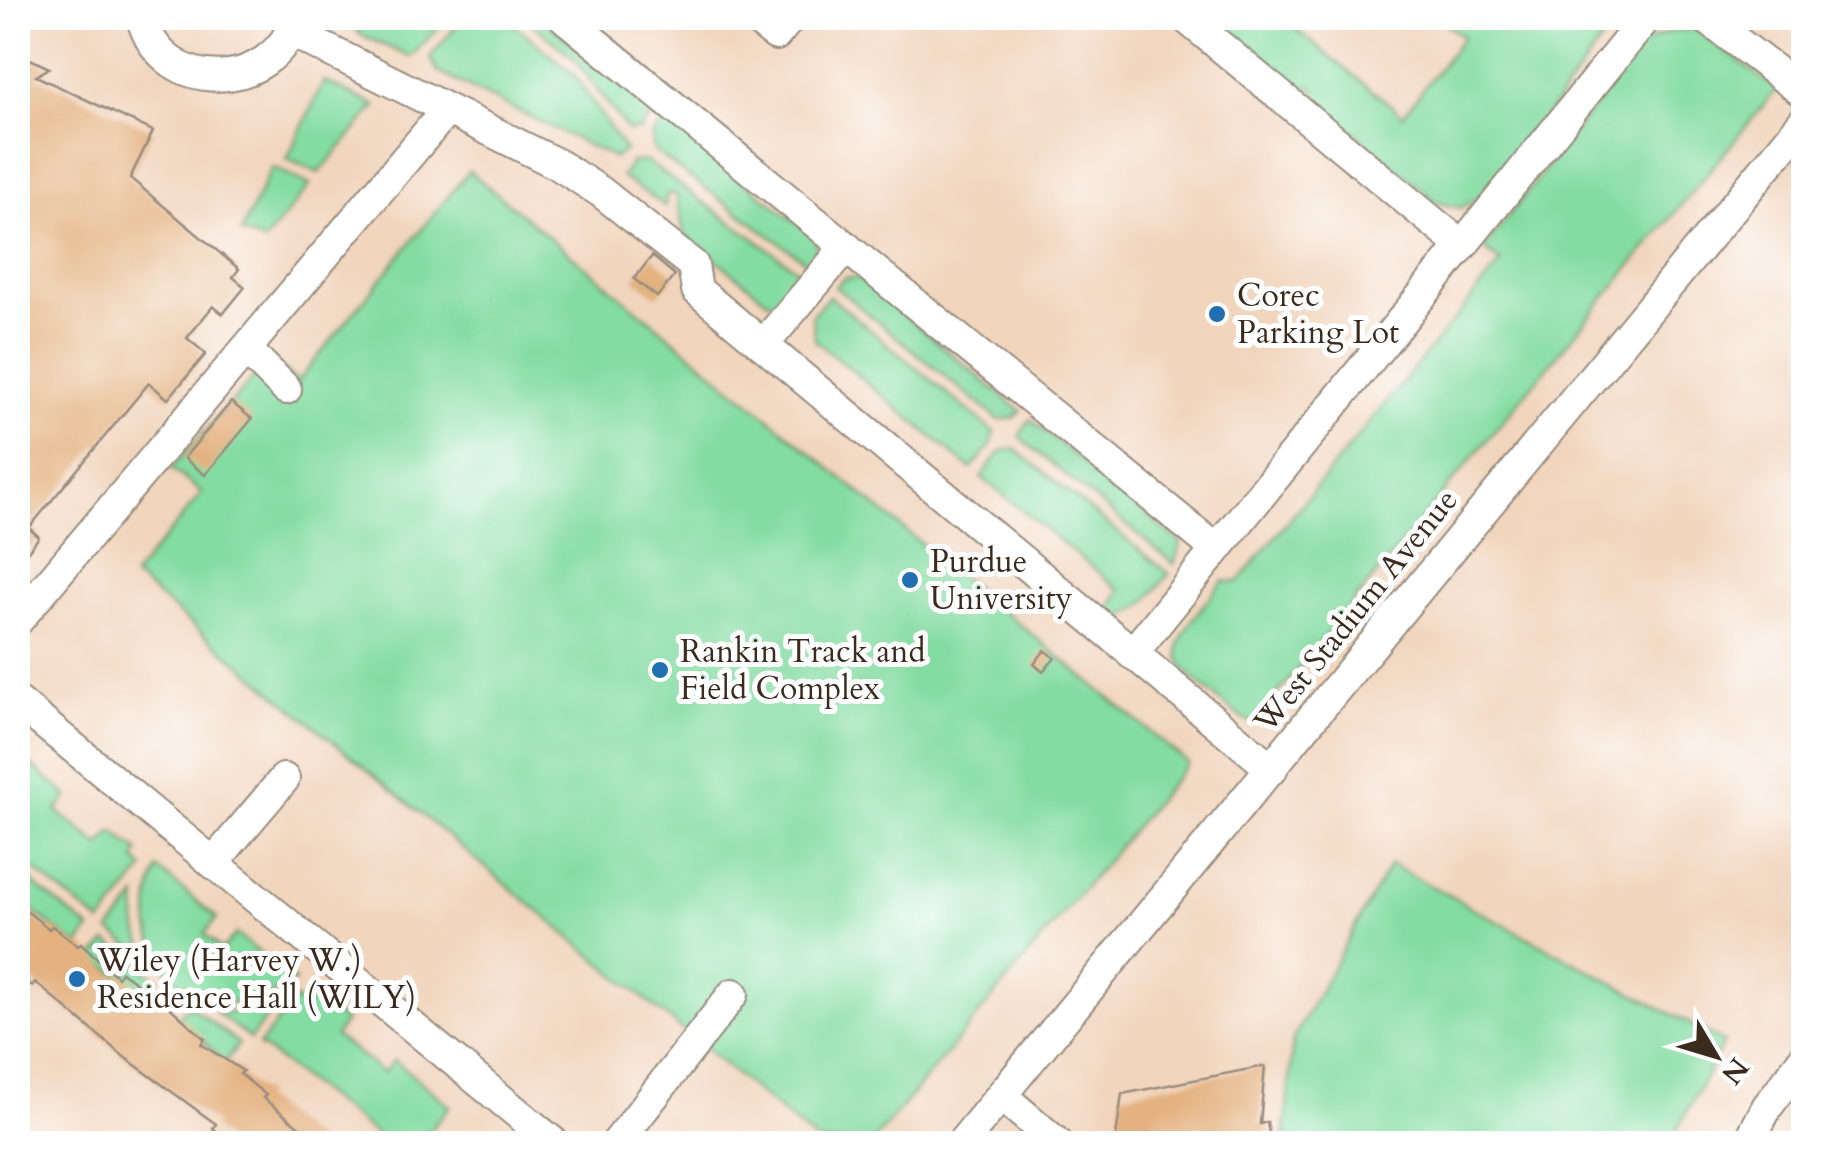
<svg xmlns="http://www.w3.org/2000/svg" width="1821" height="1161" font-family="Cardo,serif">
<rect width="100%" height="100%" fill="#fff"/>
<filter id="ink" filterUnits="userSpaceOnUse"><feTurbulence type="fractalNoise" baseFrequency=".01" numOctaves="2"/><feDisplacementMap in="SourceGraphic" scale="20" xChannelSelector="R" yChannelSelector="G"/><feConvolveMatrix kernelMatrix="1 2 1 2 8 2 1 2 1" color-interpolation-filters="sRGB"/></filter>
<filter id="wash" filterUnits="userSpaceOnUse"><feTurbulence type="fractalNoise" baseFrequency=".0048" numOctaves="4" result="noise"/><feDisplacementMap in="SourceGraphic" scale="40" xChannelSelector="R" yChannelSelector="G"/><feGaussianBlur stdDeviation="2.25" result="paint"/><feColorMatrix in="noise" values="0 0 0 0 0 0 0 0 0 0 0 0 0 0 0 0 0 1.4 0 .05"/><feComposite in="paint" operator="in"/></filter>
<g filter="url(#wash)">
<rect width="100%" height="100%" fill="#f6eedd"/>
<!-- built -->
<rect fill="#f1d5bd" x="18" y="18" width="1785" height="1125"/>
<!-- green -->
<g fill="#83dca1" stroke="#5f8360" stroke-width="2.5">
<path d="M447,18L411,57L361,35L344,19Z"/>
<path d="M463,18H506L573,73L625,151L614,158L438,72L430,57Z"/>
<path d="M525,18H541L656,112L649,121L646,120L641,130L628,131L573,57Z"/>
<path d="M1214,18H1282L1403,115L1463,37L1438,18H1618L1494,188L1461,208L1438,203L1312,97L1316,91L1310,86L1305,92Z"/>
<path d="M1673,30H1697L1777,89L1275,697L1253,724L1243,719C1166,657 1156,662 1223,581L1238,582L1501,263L1484,248L1642,44Z"/>
<path d="M324,81L376,106L319,173L287,159Z"/>
<path d="M666,118L816,239L817,256L809,264L654,151L652,136Z"/>
<path d="M646,161L802,273L781,300L768,301L684,234L676,194L667,193L665,206L621,177L632,162Z"/>
<path d="M272,167L310,185L264,242L241,232Z"/>
<path d="M469,171L1188,763L872,1143H819L133,576L202,493L171,468L270,360L298,381Z"/>
<path d="M844,278H859L1021,411L1013,418L999,420L835,287Z"/>
<path d="M829,296L994,432L991,446L971,469L815,340L812,315Z"/>
<path d="M1030,419L1181,543L1174,564L1025,442L1020,435Z"/>
<path d="M1015,449L1169,574L1144,604L1120,619L1110,608L1120,590L981,477L1001,451Z"/>
<path d="M18,754L68,796L57,811L100,846L113,832L139,851L135,859L144,869L101,923L18,857Z"/>
<path d="M1390,864L1724,1042L1670,1143H1284L1293,1039Z"/>
<path d="M158,869L217,918L204,934L222,950L236,934L295,981C210,1042 120,964 158,869Z"/>
<path d="M18,871L90,929L78,946L18,900Z"/>
<path d="M137,897L136,922L146,958L110,931Z"/>
<path d="M107,942L158,980L148,994L93,958Z"/>
<path d="M313,996L345,1021L335,1036L383,1073L394,1060L450,1106L419,1143H387L259,1045L295,999L305,1006Z"/>
<path d="M189,1005L239,1044L225,1062L178,1017Z"/>
<path d="M274,1008L250,1039L217,1013Z"/>
</g>
<g id="blocks">
<!-- building -->
<g fill="#e4b281">
<path d="M18,53L49,68L36,76L153,131L130,178L239,269L233,277L245,287L223,314L213,306L187,338L206,354L168,399L149,383L29,528L39,537L18,564Z"/>
<path d="M652,256L675,275L657,297L634,279Z"/>
<path d="M231,402L252,419L205,475L184,458Z"/>
<path d="M1045,650L1055,658L1043,672L1034,664Z"/>
<path d="M18,904L49,929L52,926L78,946L81,943L117,977L121,972L165,1003L205,1039L201,1044L243,1071L240,1074L266,1095L263,1098L321,1144H232L213,1128L216,1124L123,1056L35,982L32,986L18,974Z"/>
<path d="M1265,1066L1260,1124L1267,1122L1271,1144H1115L1122,1094Z"/>
</g>
</g>
</g>
<g filter="url(#ink)">
<use href="#blocks" fill-opacity="0" stroke="#988c7e" stroke-width="2.5"/>
<g fill="none" stroke-linecap="round" stroke-linejoin="round">
<defs>
<g id="minor">
<path d="M142,18C163,97 273,93 296,18"/>
<path d="M565,18L1216,549"/>
<path d="M754,18L776,35L790,18"/>
<path d="M1186,18L1462,246"/>
<path d="M1706,18L1804,93"/>
<path d="M292,32L557,164L601,192L693,265L697,290L1272,769"/>
<path d="M763,345L846,247"/>
<path d="M247,350L286,389"/>
<path d="M18,620L446,111"/>
<path d="M1132,654L1646,18"/>
<path d="M18,702L555,1144"/>
<path d="M213,863L284,779"/>
<path d="M1001,1095L1058,1144"/>
<path d="M616,1144L733,994"/>
<path d="M961,1144L1804,121"/>
<path d="M1748,1144L1767,1107L1804,1058"/>
</g>
</defs>
<!-- minor casing -->
<use href="#minor" stroke="#988c7e" stroke-width="34"/>
<!-- minor -->
<use href="#minor" stroke="#fff" stroke-width="30"/>
</g>
</g>
<!-- markers -->
<g fill="#1f6fb2" stroke="#fff" stroke-width="4">
<circle cx="1217" cy="314" r="10"/>
<circle cx="910" cy="580" r="10"/>
<circle cx="660" cy="670" r="10"/>
<circle cx="77" cy="979" r="10"/>
</g>
<g text-anchor="middle" dominant-baseline="central" stroke-width="10" stroke-linejoin="round" paint-order="stroke">
<!-- poi labels -->
<g font-size="32" fill="#3b2a1e" stroke="#fff" text-anchor="start">
<text x="1237" y="296">Corec<tspan x="1237" dy="37">Parking Lot</tspan></text>
<text x="930" y="562">Purdue<tspan x="930" dy="37">University</tspan></text>
<text x="680" y="652">Rankin Track and<tspan x="680" dy="37">Field Complex</tspan></text>
<text x="97" y="961">Wiley (Harvey W.)<tspan x="97" dy="37">Residence Hall (WILY)</tspan></text>
</g>
<!-- street labels -->
<g font-size="32" fill="#3b2a1e" stroke="#fff">
<text transform="translate(1356 611) rotate(-51)">West Stadium Avenue</text>
</g>
</g>
<!-- margin -->
<rect width="1821" height="1161" fill="none" stroke="#fff" stroke-width="60"/>
<!-- north arrow -->
<g transform="translate(1716 1056) rotate(128)" stroke="#ffffff" stroke-width="8" paint-order="stroke">
<path d="M0-8L18 38L0 25L-18 38Z" fill="#3b2a1e"/>
<text y="-15" font-size="28" font-weight="bold" text-anchor="middle" fill="#3b2a1e">N</text>
</g>
</svg>
